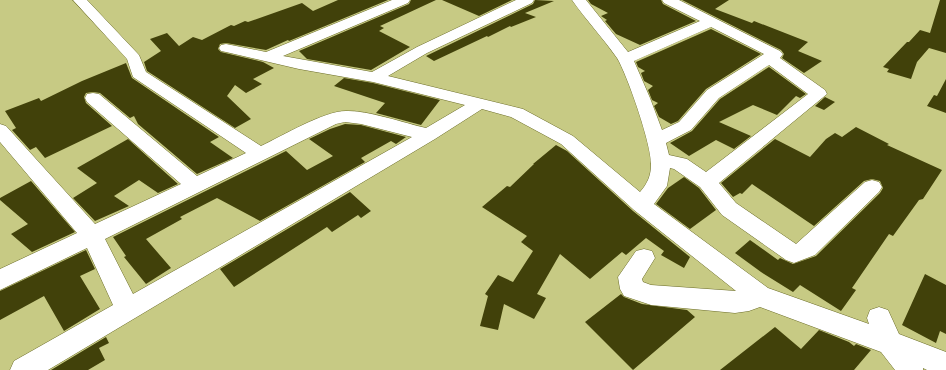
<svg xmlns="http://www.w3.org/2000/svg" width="946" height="370" font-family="'Open Sans',sans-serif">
<rect width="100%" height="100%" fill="#c7ca84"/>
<!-- building -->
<g fill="#41410a">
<path d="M338,0H388L289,41L288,40L266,50L226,43L220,44L218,49L221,52L263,62L274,68L253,79L262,84L246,93L235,85L227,96L251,119L235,128L147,71L144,62L161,51L150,39L167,33L179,46L193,37L202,40L231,25L234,26L245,21L248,22L302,3L313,11Z"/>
<path d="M411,0H436L380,26L384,28L379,31L410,47L371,70L307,59L299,51L409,4Z"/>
<path d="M442,0H512L479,16Z"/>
<path d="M535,0L554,1L525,13L536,17L511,27L510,26L488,37L487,36L434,61L426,56L533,4Z"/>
<path d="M588,0H661L663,4L696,21L640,45L616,34L605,21L607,20L601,16L608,13L591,4Z"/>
<path d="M682,0H729L715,9L752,23L754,21L808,42L798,51L822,61L804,73L782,58L784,54L781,50Z"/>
<path d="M940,0H946V53L929,48L917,62L911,79L887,72L889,69L883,67L907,42H909L920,30L930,33Z"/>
<path d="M711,29L761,54L706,89L678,121L671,124L659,117L654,106L658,103L652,100L648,90L653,86L644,81L641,73L645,71L638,67L636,62Z"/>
<path d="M126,63L132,78L219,137L210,142L233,158L197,174L138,124L134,116L130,118L100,93L93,92L86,93L84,97L86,103L112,126L45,158L36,147L30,150L12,130L16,128L5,111L39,98L41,101L82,81Z"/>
<path d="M769,67L806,94L800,98L796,96L777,115L753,105L719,122L751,136L734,149L716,140L689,156L670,143L692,131L720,99Z"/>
<path d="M344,78L373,83L440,100L421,125L376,113L385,103L334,86Z"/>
<path d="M946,79V113L927,106L934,95L937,96Z"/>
<path d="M825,97L835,102L824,110L815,106Z"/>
<path d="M345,124L361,125L406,137L396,144L391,141L361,158L365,162L260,221L217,198L180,217L182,219L146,239L171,268L146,284L124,257L126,256L113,237L286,151L307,170L333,156L309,139L330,129Z"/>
<path d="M856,127L889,144L887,145L942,170L923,199L919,200L893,236L889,234L852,288L856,290L841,311L800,285L793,292L761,272L735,253L750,240L778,260L780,258L793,264L816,256L880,193L883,188L880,181L872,179L864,181L814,226L752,184L742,194L740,193L733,197L721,183L775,139L810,157L826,139L835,133L842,137Z"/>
<path d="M128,139L178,184L158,193L139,180L114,196L129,206L95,221L73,198L97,183L77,168Z"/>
<path d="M556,145L567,151L633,211L690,257L684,268L661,255L664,251L646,238L626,255L622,252L590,279L560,254L537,294L546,298L534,319L504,304L498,330L480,326L488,296L485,294L498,275L513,282L533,251L521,242L527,236L482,207L507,186L510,187L534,164H533Z"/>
<path d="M684,177L699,188L716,210L690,229L656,204L668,188Z"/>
<path d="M31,181L75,232L32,252L11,234L28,224L0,200V198Z"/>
<path d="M350,192L371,211L361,218L358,215L332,232L327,227L234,287L220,269Z"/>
<path d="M86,250L95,269L80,276L100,309L64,331L44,296L0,320V291Z"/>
<path d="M925,274L946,285V334L940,331L936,343L902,325Z"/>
<path d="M621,294L624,297L642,304L687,310L695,317L633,370L585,322Z"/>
<path d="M775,327L801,349L819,330L849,342L854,346L856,344L871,350L854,370H720Z"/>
<path d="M106,337L109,343L99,348L105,360L88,370H51Z"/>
</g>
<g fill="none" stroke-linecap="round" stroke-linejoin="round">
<defs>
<path id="minor" d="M73,0H87L139,55L146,72L261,146C282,136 324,111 346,111C367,110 404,123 426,128L465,105L373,82L299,69L226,52L221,51L219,48L221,45L226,44L266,52L392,0H410L408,3L283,56L372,72L417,47L516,0H534L532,3L427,53L388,76L523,109L573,136L640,192C647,184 651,176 651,165C652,146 627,74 617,58C603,38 586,20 572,0H586L628,52L700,21L664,3L662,0H679L780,51L783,54L780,58L825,90L827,94L719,183L736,203L796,244L865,182L872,180L879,182L882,187L879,192L815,255L794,263L786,260L722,215L700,187L674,169L670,168L667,186L654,204L768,288L869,324L867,318L870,310L879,307L888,310L899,334L946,352V370H927L923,368V370H895L881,352L760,307L749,311L735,313L651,305L624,296L620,289L618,277L636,251L644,249L652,251L655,258L642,279L643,282L651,285L736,291L634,210L561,144L511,117L482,109L435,139L48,370H10L14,361L113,305L87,248L0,290V269L77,233L0,142V124L6,126L95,224L181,184L87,102L85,98L87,94L93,93L99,94L197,176L246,153L133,77L127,59ZM711,27L764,54L707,90L679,122L662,130L650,98L634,61ZM769,65L808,94L706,172L687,159L669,155L666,143L691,130L719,98ZM345,122L361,124L412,137L133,294L105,239L336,124Z"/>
</defs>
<!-- minor casing -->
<use href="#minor" stroke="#6b6c27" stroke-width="1"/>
<!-- minor -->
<use href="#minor" fill="#fff" fill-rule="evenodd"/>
</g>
</svg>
